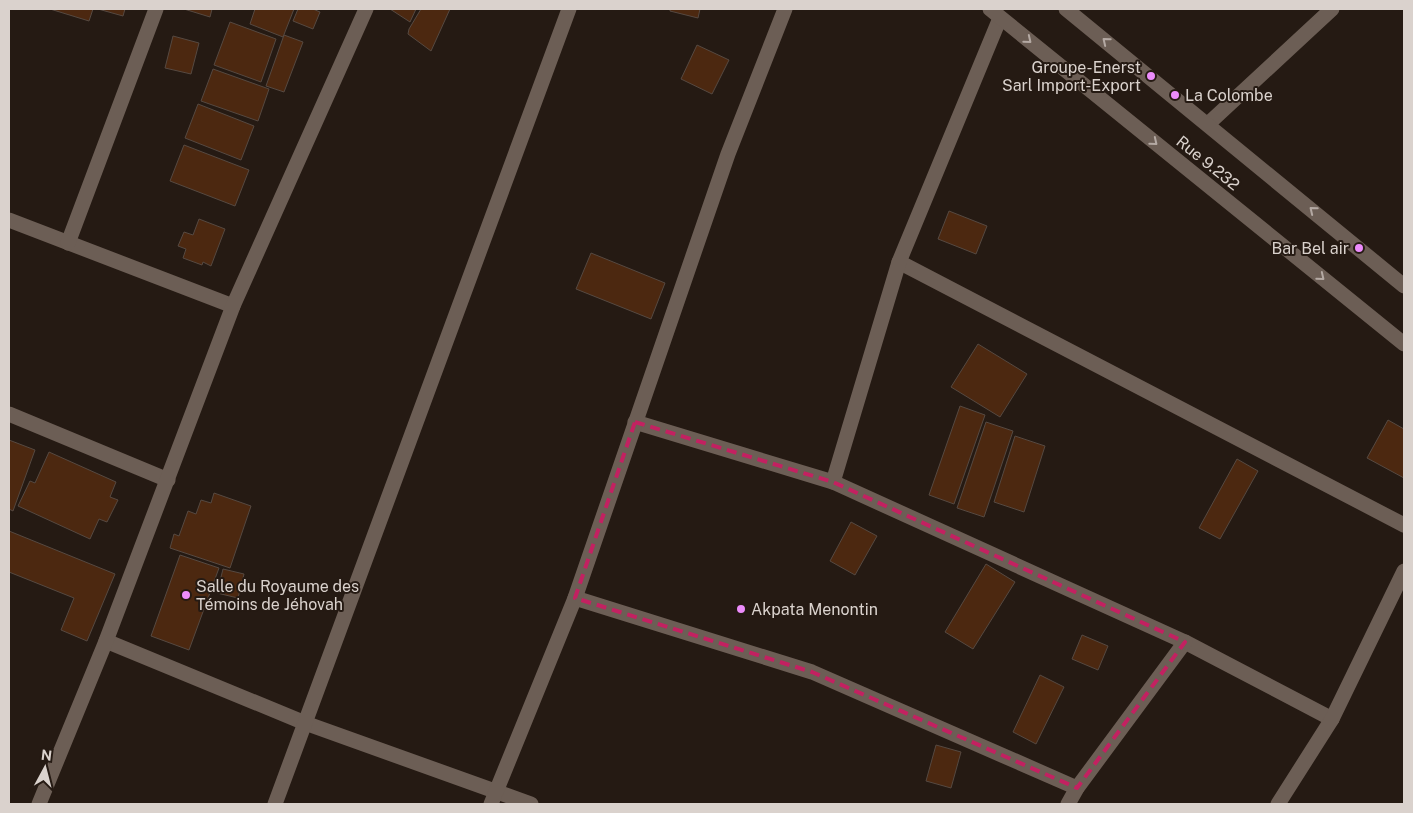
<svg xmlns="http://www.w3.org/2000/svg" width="1413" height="813" font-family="'Public Sans',sans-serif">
<rect width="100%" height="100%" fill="#251a13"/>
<!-- building -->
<g fill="#4c2810" stroke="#564941">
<path d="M50,9H93L89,21Z"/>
<path d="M98,9H125L123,16Z"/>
<path d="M184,9H212L210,17Z"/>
<path d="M255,9H294L283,37L250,24Z"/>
<path d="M298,9H313L320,12L313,29L293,21Z"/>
<path d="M390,9H416L410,22Z"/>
<path d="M421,9H450L431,51L408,34L409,29Z"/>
<path d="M670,9H700L698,18L670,11Z"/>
<path d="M230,22L276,39L261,82L214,65Z"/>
<path d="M284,35L303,42L284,92L266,86Z"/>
<path d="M173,36L199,43L191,74L165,68Z"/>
<path d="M697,45L729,60L712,94L681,79Z"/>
<path d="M213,69L269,89L258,121L201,101Z"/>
<path d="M198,104L254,126L241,160L185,138Z"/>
<path d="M184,145L249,170L235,206L170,181Z"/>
<path d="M949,211L987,226L976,254L938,239Z"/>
<path d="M199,219L225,229L211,266L203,262L202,265L183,258L186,249L178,246L184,232L193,235Z"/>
<path d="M591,253L665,283L651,319L576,289Z"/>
<path d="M978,344L1027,374L1000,417L951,387Z"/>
<path d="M960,406L985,415L954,504L929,495Z"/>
<path d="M1388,420L1404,429V478L1367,458Z"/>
<path d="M986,422L1013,431L984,517L957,508Z"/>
<path d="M1015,436L1045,446L1024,512L994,502Z"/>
<path d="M9,440L35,450L13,511L9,509Z"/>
<path d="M49,452L116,482L110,497L118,500L107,522L99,519L90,539L18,506L30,481L35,483Z"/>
<path d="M1237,459L1258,471L1220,539L1199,528Z"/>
<path d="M214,493L251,506L230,568L170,548L174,534L179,536L188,511L196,514L201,500L211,503Z"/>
<path d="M851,522L877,536L855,575L830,561Z"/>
<path d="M9,531L115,574L87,641L61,630L74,598L9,572Z"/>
<path d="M180,555L219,568L189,650L151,636Z"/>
<path d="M986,564L1015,582L973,649L945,632Z"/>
<path d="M223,569L244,574L238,598L217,593Z"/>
<path d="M1082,635L1108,646L1098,670L1072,659Z"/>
<path d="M1040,675L1064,687L1036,744L1013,732Z"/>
<path d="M936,745L961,752L951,788L926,781Z"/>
</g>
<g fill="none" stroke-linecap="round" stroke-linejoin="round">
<!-- street -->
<g stroke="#6c5e55" stroke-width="15">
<path d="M1208,124L1332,9"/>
<path d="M9,220L233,306"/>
<path d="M68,243L156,9"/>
<path d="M899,262L1404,525"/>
<path d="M9,414L168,480"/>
<path d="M635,422L833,482L1185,642L1332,719"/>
<path d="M833,482L899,262L1000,18"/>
<path d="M575,598L812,672L1077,788"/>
<path d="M106,641L305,723L531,804"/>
<path d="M39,804L106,641L233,306L366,9"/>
<path d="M275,804L569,9"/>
<path d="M491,804L575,598L728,154L785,9"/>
<path d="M1068,804L1077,788L1185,642"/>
<path d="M1278,804L1332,719L1404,571"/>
</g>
<!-- secondary -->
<g stroke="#6c5e55" stroke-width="15">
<path d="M990,9L1404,344"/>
<path d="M1066,9L1404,286"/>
</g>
</g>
<!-- one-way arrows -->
<defs><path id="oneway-chevron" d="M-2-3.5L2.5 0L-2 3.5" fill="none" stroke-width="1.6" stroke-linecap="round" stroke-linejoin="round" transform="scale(1.25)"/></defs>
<g stroke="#b4a9a3">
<use href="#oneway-chevron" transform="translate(1028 40) rotate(39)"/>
<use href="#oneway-chevron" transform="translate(1106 41) rotate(-141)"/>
<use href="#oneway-chevron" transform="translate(1154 142) rotate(39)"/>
<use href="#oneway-chevron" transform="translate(1313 210) rotate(-141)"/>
<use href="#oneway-chevron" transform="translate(1321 277) rotate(39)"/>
</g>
<!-- marked area -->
<path fill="none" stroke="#c32161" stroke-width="4" stroke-dasharray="10 6" stroke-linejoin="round" d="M635,422L833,482L1185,642L1077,788L812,672L575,598Z"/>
<!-- markers -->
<g fill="#ec8cfb" stroke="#251a13" stroke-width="2">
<circle cx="1151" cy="76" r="5"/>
<circle cx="1175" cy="95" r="5"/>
<circle cx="1359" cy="248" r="5"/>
<circle cx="186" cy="595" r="5"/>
<circle cx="741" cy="609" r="5"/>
</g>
<g text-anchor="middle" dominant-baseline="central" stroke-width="4" stroke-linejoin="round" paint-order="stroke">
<!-- poi labels -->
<g font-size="16" fill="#dad2cd" stroke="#251a13" text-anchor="start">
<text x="1141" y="67" text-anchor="end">Groupe-Enerst<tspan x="1141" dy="18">Sarl Import-Export</tspan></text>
<text x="1185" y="95">La Colombe</text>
<text x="1349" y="248" text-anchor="end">Bar Bel air</text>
<text x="196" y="586">Salle du Royaume des<tspan x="196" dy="18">Témoins de Jéhovah</tspan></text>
<text x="751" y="609">Akpata Menontin</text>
</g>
<!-- street labels -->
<g font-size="16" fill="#dad2cd" stroke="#251a13">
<text transform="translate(1208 163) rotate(39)">Rue 9.232</text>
</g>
</g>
<!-- border -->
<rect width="1413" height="813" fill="none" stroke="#dad2cd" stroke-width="20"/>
<!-- north arrow -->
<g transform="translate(45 768) rotate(7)" stroke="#251a13" stroke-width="4" paint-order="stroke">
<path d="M0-4L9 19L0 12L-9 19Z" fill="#dad2cd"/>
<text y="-8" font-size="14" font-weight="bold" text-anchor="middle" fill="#dad2cd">N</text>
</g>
</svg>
